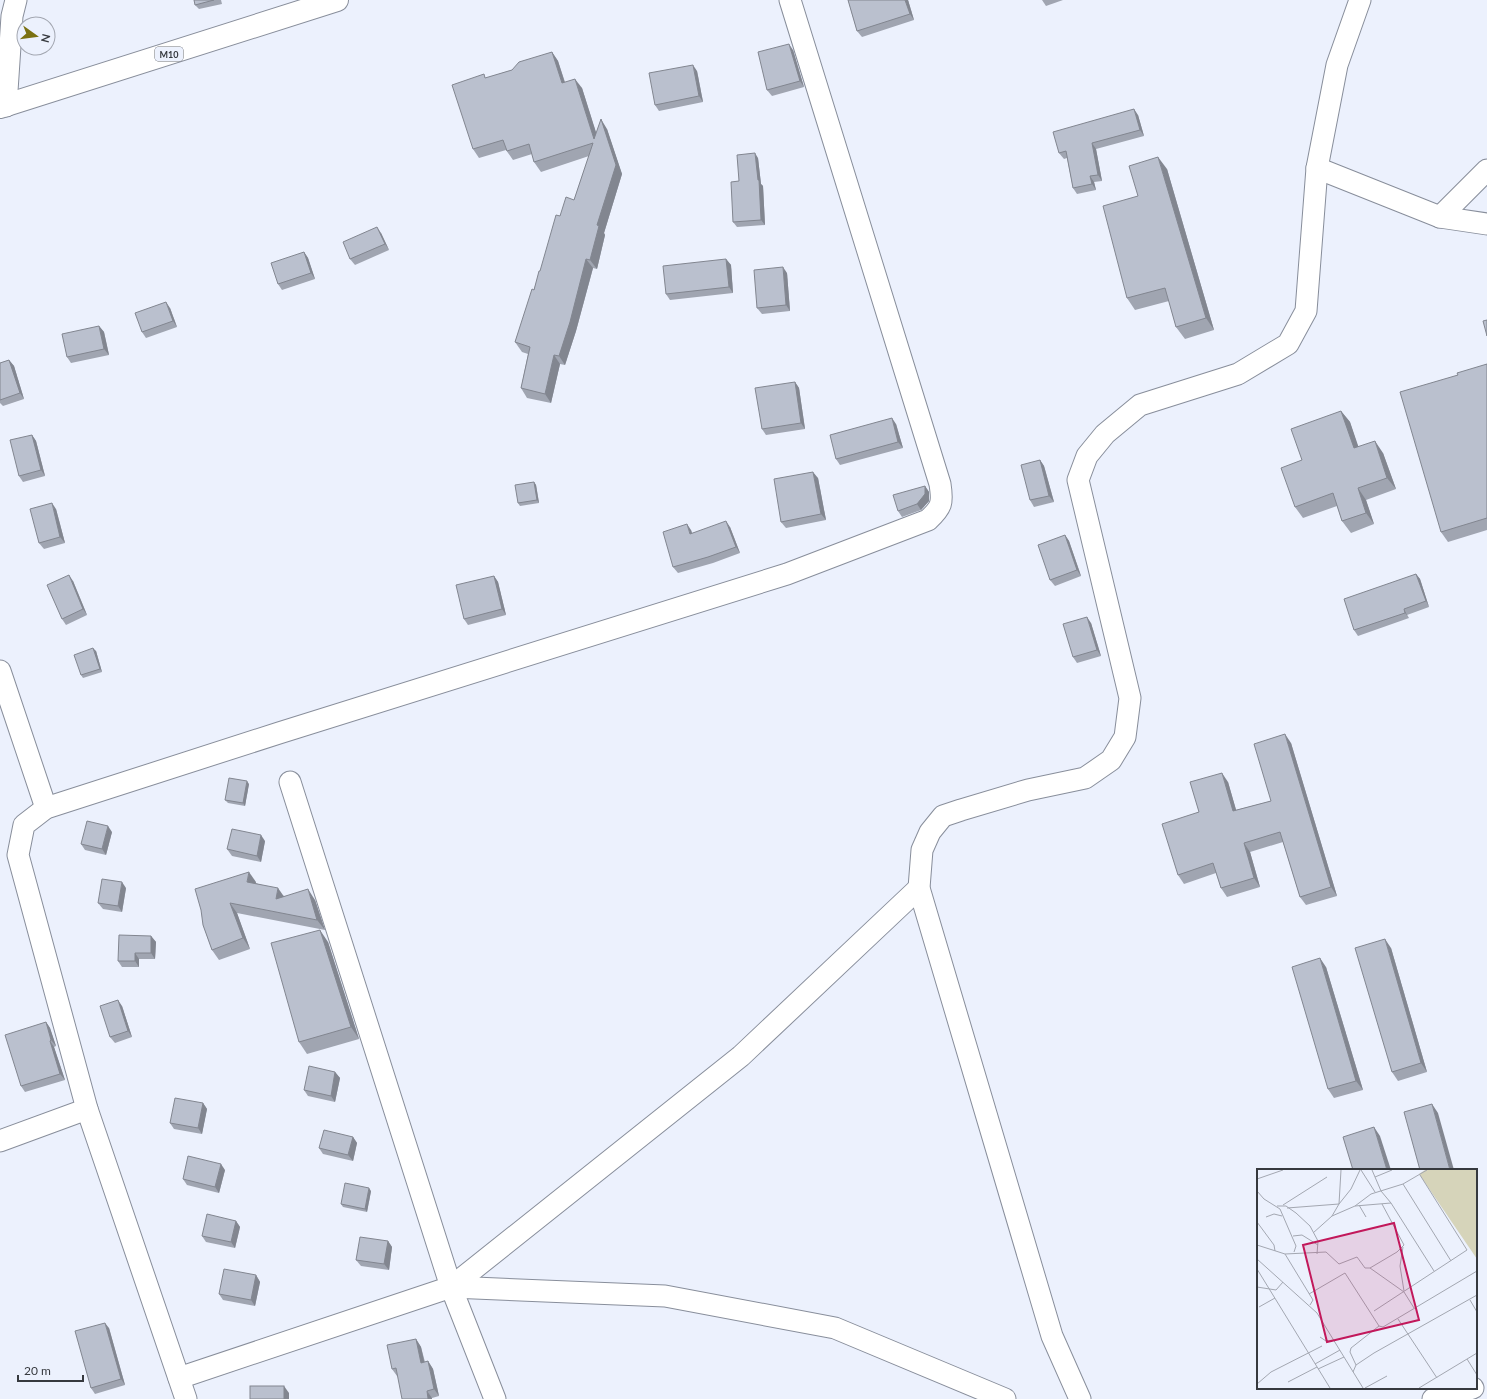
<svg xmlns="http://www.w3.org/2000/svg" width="1487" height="1399" font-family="Lato,sans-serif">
<rect width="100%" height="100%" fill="#ecf1fd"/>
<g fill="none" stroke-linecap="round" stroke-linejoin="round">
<defs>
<g id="street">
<path d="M6,106L12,16L16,0"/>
<path d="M1317,168L1440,217L1487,224"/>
<path d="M1440,217L1487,170"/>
<path d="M0,671L46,808"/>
<path d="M290,782L451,1287L495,1399"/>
<path d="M0,1141L87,1109"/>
<path d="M451,1287L665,1296L835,1328L1005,1399"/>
<path d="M179,1378L451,1287L741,1056L919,888"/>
<path d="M186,1399L87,1109L18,855L24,825L46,808L279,733L787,574L928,520C942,507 943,503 940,484L790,0"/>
<path d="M1080,1399L1052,1336L919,888L922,850L930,832L943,816L961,810L1028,790L1085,778L1111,760L1125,737L1130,698L1078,480L1087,456L1105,434L1140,405L1238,374L1288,344L1306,311L1317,168L1337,65L1360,0"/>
<path d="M1433,1399L1473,1388"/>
</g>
<path id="primary" d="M0,107L337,0"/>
</defs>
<!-- street casing -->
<use href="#street" stroke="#888e9b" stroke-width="23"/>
<!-- primary casing -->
<use href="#primary" stroke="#888e9b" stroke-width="24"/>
<!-- street -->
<use href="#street" stroke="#fff" stroke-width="21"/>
<!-- primary -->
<use href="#primary" stroke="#fff" stroke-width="22"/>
</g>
<!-- wall -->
<g fill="#a0a5b1">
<path d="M194,0H221L222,4L199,9L195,5Z"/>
<path d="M848,0H908L914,20L862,37L857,31Z"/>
<path d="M1042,0H1063L1046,6Z"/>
<path d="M793,50L804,87L772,96L767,90Z"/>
<path d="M552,52L558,61L565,82L582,88L596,133L607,129L622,174L604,233L605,235L597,269L593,268L576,331L565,365L560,364L551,403L527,398L521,388L528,354L522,352L515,342L560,216L574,200L589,156L541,172L534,162L532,154L513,160L506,150L479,158L473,149L486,78L512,70Z"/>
<path d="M697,71L703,102L659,111L655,105Z"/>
<path d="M1138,115L1144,136L1096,149L1102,181L1094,182L1096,190L1077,194L1073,188L1067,158L1064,159L1059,153Z"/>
<path d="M758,158L761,184L763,186L765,225L737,227L733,222L739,181Z"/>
<path d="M1167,169L1214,330L1185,339L1176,327L1169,301L1135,310L1127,298Z"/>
<path d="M381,233L389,250L355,265L350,259Z"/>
<path d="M304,252L308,258L315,279L282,290L278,284Z"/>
<path d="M726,259L731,265L733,293L670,300L666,294Z"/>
<path d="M787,273L790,311L762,314L757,308Z"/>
<path d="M170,308L177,327L146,338L142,332Z"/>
<path d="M99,326L104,332L109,355L71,363L67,357Z"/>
<path d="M9,360L14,366L24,399L3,406L0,403V363Z"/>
<path d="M1487,364V530L1448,542L1441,532L1458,375Z"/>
<path d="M795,382L799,388L805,429L766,435L762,429Z"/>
<path d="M1341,411L1350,422L1358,447L1383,453L1396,489L1366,500L1374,524L1351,533L1342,521L1337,506L1303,518L1295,507L1302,460Z"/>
<path d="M896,424L903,448L840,465L836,459Z"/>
<path d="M32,435L36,441L45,476L23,482L19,476Z"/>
<path d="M1040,460L1044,466L1054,502L1034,507L1030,500Z"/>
<path d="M818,478L826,520L786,528L781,522Z"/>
<path d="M534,482L536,485L539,503L520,506L518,503Z"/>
<path d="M925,486L929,492V501L921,510L902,517L898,511Z"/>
<path d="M56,509L65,543L44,549L39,543Z"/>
<path d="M730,527L740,553L713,563L678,573L673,567L691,530L692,533Z"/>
<path d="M1065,535L1069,541L1081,576L1055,586L1050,580Z"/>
<path d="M1416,574L1420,579L1429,607L1407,615L1409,618L1358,636L1354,630Z"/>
<path d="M494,576L498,582L506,615L468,625L464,619Z"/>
<path d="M73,581L87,615L66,625L62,619Z"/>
<path d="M1091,623L1101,656L1077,663L1073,657Z"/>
<path d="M96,651L102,672L83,678L81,675Z"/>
<path d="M1291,743L1337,896L1306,905L1300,897L1283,842L1250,852L1260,887L1227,897L1221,888L1216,873L1184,884L1178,875L1199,812L1228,782L1236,810L1271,801Z"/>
<path d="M249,784L245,806L228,803L225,800Z"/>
<path d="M112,832L106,855L85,850L81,844Z"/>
<path d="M265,841L261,862L232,856L227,849Z"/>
<path d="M256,882V883L284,896L315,900L325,930L237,913L250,949L219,960L212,950L203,925Z"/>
<path d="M126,888L122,912L103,909L98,903Z"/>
<path d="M151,936L156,942L155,959H139V967H122L118,961Z"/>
<path d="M328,942L359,1039L307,1054L299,1042Z"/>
<path d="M1391,948L1427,1072L1398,1081L1392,1072Z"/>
<path d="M1326,967L1363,1090L1334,1098L1328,1089Z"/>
<path d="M122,1006L132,1037L115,1043L110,1037Z"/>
<path d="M46,1022L50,1028L56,1046L54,1047L65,1080L25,1092L21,1086Z"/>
<path d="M335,1072L340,1078L335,1102L308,1096L304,1090Z"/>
<path d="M203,1103L207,1109L202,1134L174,1129L170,1123Z"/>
<path d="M353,1137L357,1143L353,1161L323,1154L319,1148Z"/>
<path d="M225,1170L219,1193L187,1185L183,1179Z"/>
<path d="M371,1191L367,1212L343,1207L341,1204Z"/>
<path d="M236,1221L240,1227L235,1248L206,1242L202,1236Z"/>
<path d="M388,1241L392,1247L389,1270L361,1266L356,1260Z"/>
<path d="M256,1275L260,1282L255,1306L223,1300L219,1294Z"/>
<path d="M109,1328L125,1385L95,1394L91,1388Z"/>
<path d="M416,1339L421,1347L425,1362L428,1361L433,1369L439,1396L432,1398L397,1376L392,1369Z"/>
</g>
<!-- shaded-wall -->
<g fill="#828690">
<path d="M905,0H908L914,20L910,14Z"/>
<path d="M789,44L793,50L804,87L800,81Z"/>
<path d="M552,52L558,61L568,93L562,83Z"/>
<path d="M693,65L697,71L703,102L699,96Z"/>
<path d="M575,79L582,88L601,148L594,139Z"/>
<path d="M1134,109L1138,115L1144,136L1140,130Z"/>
<path d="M601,119L607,129L622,174L604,233L605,235L597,269L590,260L597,225Z"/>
<path d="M1092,143L1096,149L1102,181L1098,175Z"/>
<path d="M755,153L758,158L761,184L763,186L765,225L761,220Z"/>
<path d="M1158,157L1167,169L1214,330L1206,318Z"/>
<path d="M1090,176L1094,182L1096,190L1092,184Z"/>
<path d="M377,227L381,233L389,250L385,244Z"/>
<path d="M304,252L308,258L315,279L311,273Z"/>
<path d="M586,259L593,268L576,331L565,365L559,356Z"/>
<path d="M726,259L731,265L733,293L729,287Z"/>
<path d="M783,267L787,273L790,311L786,305Z"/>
<path d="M166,302L170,308L177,327L173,321Z"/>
<path d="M99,326L104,332L109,355L104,349Z"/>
<path d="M554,355L560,364L551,403L545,394Z"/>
<path d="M9,360L14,366L24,399L20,393Z"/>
<path d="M795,382L799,388L805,429L801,423Z"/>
<path d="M1341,411L1350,422L1363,460L1354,448Z"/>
<path d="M892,418L896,424L903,448L898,442Z"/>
<path d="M32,435L36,441L45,476L41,470Z"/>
<path d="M1375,441L1383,453L1396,489L1387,478Z"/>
<path d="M1040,460L1044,466L1054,502L1049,496Z"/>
<path d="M813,472L818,478L826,520L821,514Z"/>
<path d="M534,482L536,485L539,503L537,500Z"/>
<path d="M925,486L929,492V501L921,510L917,504Z"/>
<path d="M1358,488L1366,500L1374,524L1366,513Z"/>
<path d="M52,503L56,509L65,543L60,537Z"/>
<path d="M726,521L730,527L740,553L736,547Z"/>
<path d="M687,524L691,530L694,540L690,534Z"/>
<path d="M1065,535L1069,541L1081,576L1077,570Z"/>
<path d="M1416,574L1420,579L1429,607L1426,601Z"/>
<path d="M69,575L73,581L87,615L83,609Z"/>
<path d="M494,576L498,582L506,615L502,609Z"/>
<path d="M1404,609L1407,615L1409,618L1405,613Z"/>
<path d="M1087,617L1091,623L1101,656L1097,650Z"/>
<path d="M93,648L96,651L102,672L100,669Z"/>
<path d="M1285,734L1291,743L1337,896L1331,887Z"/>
<path d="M1222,773L1228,782L1239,820L1233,811Z"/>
<path d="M247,781L249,784L245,806L243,803Z"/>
<path d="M108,826L112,832L106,855L102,849Z"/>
<path d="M261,835L265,841L261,862L257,856Z"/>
<path d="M1244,843L1250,852L1260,887L1254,878Z"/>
<path d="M249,872L256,882L254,892L247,882Z"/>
<path d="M122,882L126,888L122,912L118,906Z"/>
<path d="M278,888L285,898L276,899Z"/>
<path d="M308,889L315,900L325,930L317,920Z"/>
<path d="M230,903L237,913L250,949L243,938Z"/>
<path d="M320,930L328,942L359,1039L351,1027Z"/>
<path d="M151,936L156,942L155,959L151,953Z"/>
<path d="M1385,939L1391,948L1427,1072L1421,1063Z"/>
<path d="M135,953L139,959V967L135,961Z"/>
<path d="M1320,958L1326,967L1363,1090L1356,1081Z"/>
<path d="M118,1000L122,1006L132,1037L128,1031Z"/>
<path d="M46,1022L50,1028L56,1046L51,1040Z"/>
<path d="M50,1041L54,1047L65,1080L60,1074Z"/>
<path d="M335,1072L340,1078L335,1102L331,1096Z"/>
<path d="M203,1103L207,1109L202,1134L198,1128Z"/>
<path d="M1432,1104L1438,1113L1454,1170H1450Z"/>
<path d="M1374,1127L1380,1136L1391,1170H1387Z"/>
<path d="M353,1137L357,1143L353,1161L348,1155Z"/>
<path d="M221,1164L225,1170L219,1193L215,1187Z"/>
<path d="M369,1188L371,1191L367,1212L365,1209Z"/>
<path d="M236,1221L240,1227L235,1248L231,1242Z"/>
<path d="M388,1241L392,1247L389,1270L384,1264Z"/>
<path d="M256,1275L260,1282L255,1306L251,1300Z"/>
<path d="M105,1323L109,1328L125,1385L121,1379Z"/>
<path d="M416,1339L421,1347L426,1370L421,1363Z"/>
<path d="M428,1361L433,1369L439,1396L434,1389Z"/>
<path d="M284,1386L289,1393V1399H284Z"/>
<path d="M427,1391L432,1398V1399H428Z"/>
</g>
<!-- building -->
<g fill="#bac0ce" stroke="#828690">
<path d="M194,0H214L195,5Z"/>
<path d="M848,0H905L910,14L857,31Z"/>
<path d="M789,44L800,81L767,90L758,52Z"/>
<path d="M552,52L562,83L575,79L594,139L601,119L616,165L597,225L599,226L590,260L586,259L570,322L559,356L554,355L545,394L521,388L530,347L515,342L532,289L534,290L539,271H540L556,215L560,216L566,197L574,200L593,143L534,162L529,144L507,151L503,140L473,149L452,85L484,74L485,78L512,70L519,62Z"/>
<path d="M693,65L699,96L655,105L649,73Z"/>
<path d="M1134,109L1140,130L1092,143L1098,175L1090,176L1092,184L1073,188L1066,151L1059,153L1053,132Z"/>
<path d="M755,153L758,180H759L761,220L733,222L731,182L739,181L737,155Z"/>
<path d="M1158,157L1206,318L1176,327L1165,288L1127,298L1103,206L1138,196L1129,166Z"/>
<path d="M377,227L385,244L350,259L343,242Z"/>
<path d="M304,252L311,273L278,284L271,263Z"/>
<path d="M726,259L729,287L666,294L663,266Z"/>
<path d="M783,267L786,305L757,308L754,270Z"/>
<path d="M166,302L173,321L142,332L135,313Z"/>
<path d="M1487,320V336L1483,321Z"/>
<path d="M99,326L104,349L67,357L62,334Z"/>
<path d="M9,360L20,393L0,400V363Z"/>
<path d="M1487,364V518L1441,532L1400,392L1458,375L1457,373Z"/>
<path d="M795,382L801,423L762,429L755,388Z"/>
<path d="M1341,411L1354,448L1375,441L1387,478L1358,488L1366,513L1342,521L1333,493L1295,507L1281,468L1302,460L1291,429Z"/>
<path d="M892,418L898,442L836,459L830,435Z"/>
<path d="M32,435L41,470L19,476L10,440Z"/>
<path d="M1040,460L1049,496L1030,500L1021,465Z"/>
<path d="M813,472L821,514L781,522L774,479Z"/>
<path d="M534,482L537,500L518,503L515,485Z"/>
<path d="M925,486V494L917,504L898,511L893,495Z"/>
<path d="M52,503L60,537L39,543L30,509Z"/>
<path d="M726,521L736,547L708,557L673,567L663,532L687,524L690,534Z"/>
<path d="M1065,535L1077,570L1050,580L1038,545Z"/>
<path d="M1416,574L1426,601L1404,609L1405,613L1354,630L1344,599Z"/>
<path d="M69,575L83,609L62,619L47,585Z"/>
<path d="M494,576L502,609L464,619L456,585Z"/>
<path d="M1087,617L1097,650L1073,657L1063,624Z"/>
<path d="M93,648L100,669L81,675L74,655Z"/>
<path d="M1285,734L1331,887L1300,897L1280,832L1244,843L1254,878L1221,888L1213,863L1178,875L1162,824L1199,812L1190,782L1222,773L1233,811L1271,801L1254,744Z"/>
<path d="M229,778L247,781L243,803L225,800Z"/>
<path d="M87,821L108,826L102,849L81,844Z"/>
<path d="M232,829L261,835L257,856L227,849Z"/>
<path d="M249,872L247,882L278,888L276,899L308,889L317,920L230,903L243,938L212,950L203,925L201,910L195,889Z"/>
<path d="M102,879L122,882L118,906L98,903Z"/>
<path d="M320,930L351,1027L299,1042L271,943Z"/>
<path d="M119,935L151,936V953H135V961H118Z"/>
<path d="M1385,939L1421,1063L1392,1072L1355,948Z"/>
<path d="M1320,958L1356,1081L1328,1089L1292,967Z"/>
<path d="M118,1000L128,1031L110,1037L100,1006Z"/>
<path d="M46,1022L51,1040L50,1041L60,1074L21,1086L5,1035Z"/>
<path d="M309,1066L335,1072L331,1096L304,1090Z"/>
<path d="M175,1098L203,1103L198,1128L170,1123Z"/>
<path d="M1432,1104L1450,1170H1420L1404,1112Z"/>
<path d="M1374,1127L1387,1170H1353L1343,1137Z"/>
<path d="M324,1130L353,1137L348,1155L319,1148Z"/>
<path d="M188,1156L221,1164L215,1187L183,1179Z"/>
<path d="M345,1183L369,1188L365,1209L341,1204Z"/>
<path d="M207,1214L236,1221L231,1242L202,1236Z"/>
<path d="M360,1237L388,1241L384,1264L356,1260Z"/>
<path d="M224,1269L256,1275L251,1300L219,1294Z"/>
<path d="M105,1323L121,1379L91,1388L75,1331Z"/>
<path d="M416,1339L421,1363L428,1361L434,1389L427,1391L428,1399H402L396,1368L392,1369L387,1345Z"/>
<rect x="250" y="1386" width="34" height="13"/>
</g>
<g text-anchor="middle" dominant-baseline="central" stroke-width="3" stroke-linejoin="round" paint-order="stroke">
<!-- shield labels -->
<rect fill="#ecf1fd" stroke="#6d7077" stroke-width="1" x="155" y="47" width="28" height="14" rx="3"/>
<g font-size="9" font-weight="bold" fill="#36393e">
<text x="169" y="54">M10</text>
</g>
</g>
<!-- overview -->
<g transform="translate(1257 1169)">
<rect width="220" height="220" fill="#ecf1fd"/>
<path d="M168,1H220V90L162,5Z" fill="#d6d4ba"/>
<path fill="none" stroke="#a3a7b1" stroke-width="1" d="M104,1L118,23M115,1L124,22L134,34M118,8L135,1M0,10L26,1M146,15L194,92M0,22L7,30L23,40L39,77L37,83M26,36L70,8M102,36L109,48M20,37H29L39,44L53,57L61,72L60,85M98,37L114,25L146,15L170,1M30,39L82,35L94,20L103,1M75,47L98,37L134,34L177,102M9,48L17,45L25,47M0,53L17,76L18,82M56,64L75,47L82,35L84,1M36,67L45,66L61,76M0,76L28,85L69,83L82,95L100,88L108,99H113L140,83L147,76L125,35M146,78L143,97L147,122M28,85L56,131L53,136M0,90L60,144L106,219M113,99L147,123L157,139M0,100L73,219M0,118L19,121L26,113M52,125L88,104L122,157L126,158L220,102M213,131L220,143M2,138L18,129M117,142L210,81L163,6M141,150L180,209M63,168L69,172L77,171M210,190L220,206M58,195L83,181M99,196L93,183L94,179L122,157M61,200L87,188M96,203L99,196L117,184L220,126M31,213L60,198M0,215L14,203L65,177M108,219L130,207M162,219L220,184"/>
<path fill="#c2185b" fill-opacity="0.15" stroke="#c2185b" stroke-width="2" d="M137,54L162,151L70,173L46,76Z"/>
<rect width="220" height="220" fill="none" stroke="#36393e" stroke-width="2"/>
</g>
<!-- north arrow -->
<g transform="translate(36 36) rotate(104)"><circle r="19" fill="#ecf1fd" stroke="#a3a7b1"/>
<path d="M0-3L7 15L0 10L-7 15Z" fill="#7b7112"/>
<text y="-6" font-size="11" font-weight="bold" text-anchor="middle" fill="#36393e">N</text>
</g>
<!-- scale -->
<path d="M18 1375v6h65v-6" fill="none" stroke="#36393e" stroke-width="2"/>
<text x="24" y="1375" font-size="12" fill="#36393e" stroke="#ecf1fd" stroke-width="3" paint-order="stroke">20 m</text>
</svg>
